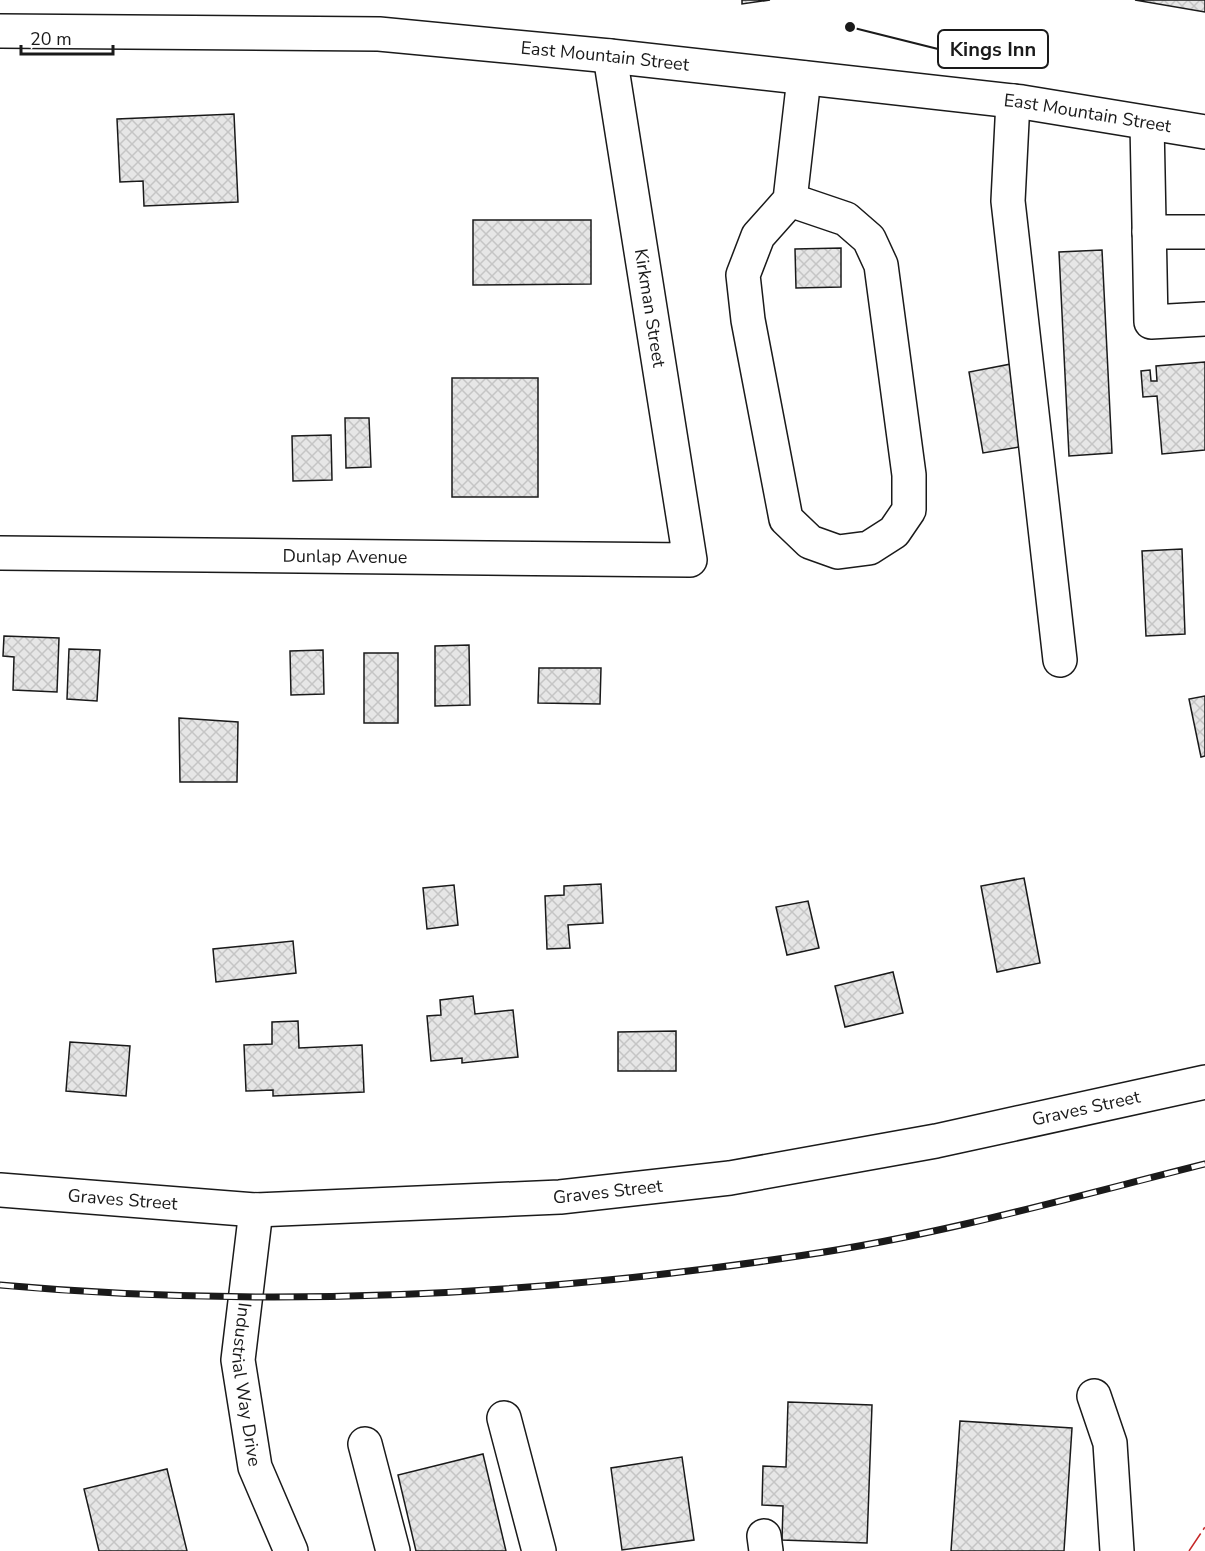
<svg xmlns="http://www.w3.org/2000/svg" width="1205" height="1551" font-family="'Nunito Sans',sans-serif">
<defs>
<pattern id="building-cross-hatch" width="8" height="8" patternUnits="userSpaceOnUse" patternTransform="scale(1.5)"><rect width="8" height="8" fill="#e6e6e6"/><path d="M0 0l8 8M0 8l8-8" fill="none" stroke="#c5c5c5"/></pattern>
</defs>
<rect width="100%" height="100%" fill="#fff"/>
<!-- building -->
<g fill="url(#building-cross-hatch)" stroke="#1a1a1a" stroke-width="1.5">
<path d="M742,0H770L742,4Z"/>
<path d="M1135,0H1205V12Z"/>
<path d="M234,114L238,202L144,206L143,181L120,182L117,119Z"/>
<path d="M473,220H591V284L473,285Z"/>
<path d="M841,248V287L796,288L795,249Z"/>
<path d="M1102,250L1112,453L1069,456L1059,252Z"/>
<path d="M1205,362V450L1162,454L1157,396L1143,397L1141,371L1150,370L1151,381H1157L1156,366Z"/>
<path d="M1011,364L1025,446L983,453L969,372Z"/>
<rect x="452" y="378" width="86" height="119"/>
<path d="M345,418H369L371,467L346,468Z"/>
<path d="M331,435L332,480L293,481L292,436Z"/>
<path d="M1182,549L1185,634L1146,636L1142,551Z"/>
<path d="M4,636L59,638L57,692L13,690L14,657L3,656Z"/>
<path d="M469,645L470,705L435,706V646Z"/>
<path d="M69,649L100,650L97,701L67,699Z"/>
<path d="M323,650L324,694L291,695L290,651Z"/>
<rect x="364" y="653" width="34" height="70"/>
<path d="M539,668H601L600,704L538,703Z"/>
<path d="M1205,696V756L1201,757L1189,699Z"/>
<path d="M179,718L238,722L237,782H180Z"/>
<path d="M1024,878L1040,963L997,972L981,886Z"/>
<path d="M601,884L603,923L568,925L570,948L547,949L545,896L564,895V886Z"/>
<path d="M454,885L458,925L427,929L423,888Z"/>
<path d="M808,901L819,948L787,955L776,907Z"/>
<path d="M293,941L296,973L216,982L213,949Z"/>
<path d="M893,972L903,1013L845,1027L835,986Z"/>
<path d="M473,996L475,1014L513,1010L518,1057L462,1063V1058L431,1061L427,1016L441,1015L440,1000Z"/>
<path d="M298,1021L299,1048L362,1045L364,1092L273,1096V1090L246,1091L244,1045L272,1044V1022Z"/>
<path d="M676,1031V1071H618V1032Z"/>
<path d="M70,1042L130,1046L126,1096L66,1091Z"/>
<path d="M788,1402L872,1405L867,1543L782,1540L783,1506L762,1505L763,1466L786,1467Z"/>
<path d="M960,1421L1072,1428L1064,1551H951Z"/>
<path d="M483,1454L506,1551H416L398,1475Z"/>
<path d="M682,1457L694,1540L622,1550L611,1468Z"/>
<path d="M167,1469L187,1551H99L84,1489Z"/>
</g>
<g fill="none" stroke-linecap="round" stroke-linejoin="round">
<defs>
<g id="minor">
<path d="M1013,101L1008,201L1060,660"/>
<path d="M1147,123L1151,322L1205,319"/>
<path d="M790,200L846,219L869,239L881,265L909,475V510L894,532L869,548L838,552L810,542L786,519L748,320L743,275L758,236L790,200L804,78"/>
<path d="M1149,232H1205"/>
<path id="s1" d="M0,553L690,560L610,56"/>
<path id="s2" d="M0,1190L256,1210L560,1197L730,1178L936,1141L1205,1082"/>
<path id="s3" d="M256,1210L238,1360L255,1467L291,1551"/>
<path d="M1094,1396L1110,1443L1117,1551"/>
<path d="M504,1418L539,1551"/>
<path d="M365,1444L393,1551"/>
<path d="M764,1536L766,1551"/>
</g>
<g id="major">
<path id="s4" d="M0,31L379,34L610,56L1022,102L1205,132"/>
</g>
</defs>
<!-- minor casing -->
<use href="#minor" stroke="#1a1a1a" stroke-width="36"/>
<!-- major casing -->
<use href="#major" stroke="#1a1a1a" stroke-width="36"/>
<!-- minor -->
<use href="#minor" stroke="#fff" stroke-width="33"/>
<!-- major -->
<use href="#major" stroke="#fff" stroke-width="33"/>
<defs>
<path id="rail" d="M0,1285C269,1309 539,1296 805,1255C940,1235 1073,1197 1205,1164"/>
</defs>
<!-- rail casing -->
<use href="#rail" stroke="#1a1a1a" stroke-width="7"/>
<!-- rail -->
<use href="#rail" stroke="#fff" stroke-width="4.5" stroke-dasharray="14" stroke-linecap="butt"/>
<!-- power -->
<path stroke="#c62828" stroke-width="1.5" stroke-dasharray="21 4.5 3 4.5" stroke-linecap="butt" d="M1189,1551L1205,1527"/>
</g>
<g text-anchor="middle" dominant-baseline="central" stroke-width="4.5" stroke-linejoin="round" paint-order="stroke">
<!-- street labels -->
<g font-size="18" fill="#1a1a1a" stroke="#fff">
<text stroke="none"><textPath href="#s4" startOffset="606">East Mountain Street</textPath></text>
<text stroke="none"><textPath href="#s4" startOffset="1092">East Mountain Street</textPath></text>
<text transform="translate(650 308) rotate(81)">Kirkman Street</text>
<text stroke="none"><textPath href="#s1" startOffset="345">Dunlap Avenue</textPath></text>
<text stroke="none"><textPath href="#s2" startOffset="1095">Graves Street</textPath></text>
<text stroke="none"><textPath href="#s2" startOffset="609">Graves Street</textPath></text>
<text stroke="none"><textPath href="#s2" startOffset="123">Graves Street</textPath></text>
<text stroke="none"><textPath href="#s3" startOffset="176">Industrial Way Drive</textPath></text>
</g>
</g>
<!-- callouts -->
<path fill="none" stroke="#1a1a1a" stroke-width="2" d="M850 27L938 49"/>
<circle fill="#1a1a1a" stroke="#fff" stroke-width="2" cx="850" cy="27" r="6"/>
<rect fill="#fff" stroke="#1a1a1a" stroke-width="2" x="938" y="30" width="110" height="38" rx="6"/>
<g font-size="20" text-anchor="middle" font-weight="bold" fill="#1a1a1a">
<text x="993" y="56">Kings Inn</text>
</g>
<!-- scale -->
<path d="M21 45v9h92v-9" fill="none" stroke="#1a1a1a" stroke-width="3"/>
<text x="30" y="45" font-size="18" fill="#1a1a1a" stroke="#ffffff" stroke-width="4.5" paint-order="stroke">20 m</text>
</svg>
